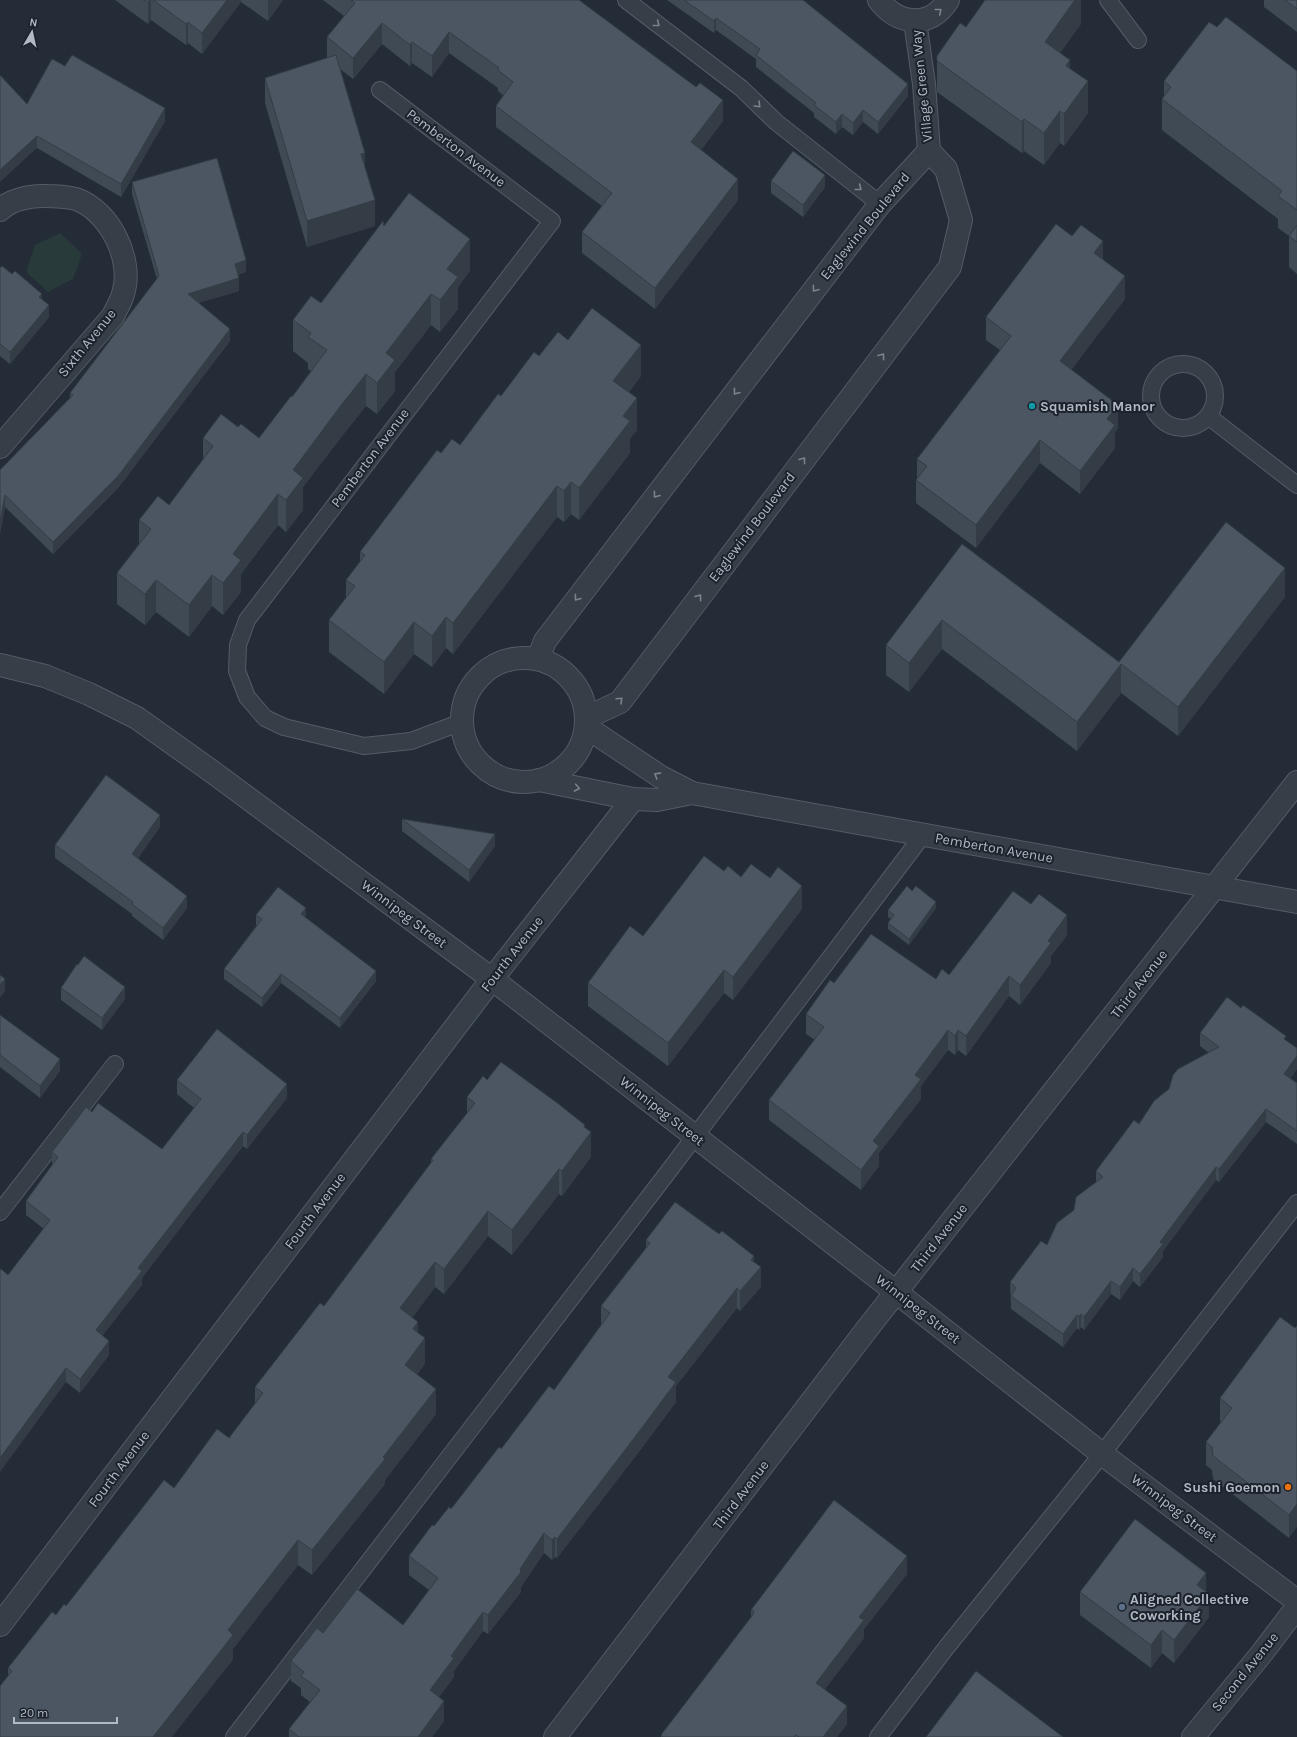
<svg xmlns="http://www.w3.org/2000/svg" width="1297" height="1737" font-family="Karla,sans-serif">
<rect width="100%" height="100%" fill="#232c37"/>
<!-- green -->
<path fill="#283a3a" d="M60,233L82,254L73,279L48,292L26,272L35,245Z"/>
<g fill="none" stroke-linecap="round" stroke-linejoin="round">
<defs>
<g id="service">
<path d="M626,0L741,88L776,122L880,204"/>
<path d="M1108,0L1138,40"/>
<path d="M380,90L552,221L247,620L238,645L237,671L247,697L265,718L284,727L364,746L411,741L462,722"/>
<circle cx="1183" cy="396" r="32"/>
<path d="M1208,416L1297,485"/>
<path d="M0,1212L115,1064"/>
<path d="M234,1737L665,1176L923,835"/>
<path d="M878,1737L946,1648L1102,1454L1297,1203"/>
</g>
<g id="minor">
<path d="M879,0C897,25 931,29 948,0"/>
<path d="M915,21L924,84L929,151"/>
<path d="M0,210C10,200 29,196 42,196C53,196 65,196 76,199C110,211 134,260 123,294C121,302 116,309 113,316L0,447"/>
<path d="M538,659L545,641L880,204L929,151"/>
<path d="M0,665L45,676L89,694L137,718L214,773L492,979L896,1292L1102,1454L1297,1601"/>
<path d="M586,718L620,702L950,267L961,220L946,169L929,151"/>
<path d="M0,1625L492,979L633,799"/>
<path d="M555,1737L867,1329L1297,782"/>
</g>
<g id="tertiary">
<circle cx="524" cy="720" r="62"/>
<path d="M586,727L661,777L692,793L1297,902"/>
<path d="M539,780L633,799L657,800L692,793"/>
<path d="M1193,1737L1262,1653L1297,1607"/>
</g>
</defs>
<!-- service casing -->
<use href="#service" stroke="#545c65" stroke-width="18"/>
<!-- minor casing -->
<use href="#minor" stroke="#545c65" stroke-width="24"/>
<!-- tertiary casing -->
<use href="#tertiary" stroke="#545c65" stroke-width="24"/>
<!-- service -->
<use href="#service" stroke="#363e47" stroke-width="16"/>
<!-- minor -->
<use href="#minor" stroke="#363e47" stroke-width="22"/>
<!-- tertiary -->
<use href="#tertiary" stroke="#363e47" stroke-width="22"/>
</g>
<!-- wall -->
<g fill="#404a54">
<path d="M115,0H283L268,21L241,2L202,54L188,43L186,45L151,20L148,24Z"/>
<path d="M323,0H579L723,121L701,150L738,200L655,309L582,253V232L602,206L496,127V106L503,95L498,91V88L449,53L432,77L412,63L410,66L382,44L353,79L340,69L365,169L375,226L307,247L265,103V78L327,58V37L344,16Z"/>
<path d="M667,0H803L908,96L878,134L863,122L853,135L842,127L836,134L814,117V113L756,67V59L716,30L714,33Z"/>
<path d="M1081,0V24L1060,53L1070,69L1088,113L1064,146L1060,143L1044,165L1024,151L1022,153L937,92V56L966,27Z"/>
<path d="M1264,0H1297V32L1264,7Z"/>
<path d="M1217,27L1297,71V274L1289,267V236L1278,228V219L1162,130V99L1164,97V81Z"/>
<path d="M27,104L165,121L121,197L37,148Z"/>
<path d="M771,181L825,187L803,217L771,193Z"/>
<path d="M132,182L246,272L238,275L239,291L198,303L230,341L118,488L53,554L5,507L0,534V470L70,398V393L157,279L132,194Z"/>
<path d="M384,226L470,271L458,287V309L440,332L431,325L395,372V391L377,414L366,406L342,436L303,487V510L286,532L278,525L241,574V592L223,615L212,606L189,637L156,612L145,625L117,604V573L139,544V520L169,505L203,460V438L238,427L259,438L292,397L311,371L308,369V363L293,351V320L321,303Z"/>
<path d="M1103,259L1125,299L1071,370L1118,428L1115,432V448L1080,494L1040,463L976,548L916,503V480L917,479V459L1000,350L986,340V317Z"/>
<path d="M0,268L42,300L49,317L10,364L0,356Z"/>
<path d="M568,340L641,376L629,392L637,430L630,439V453L579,520L571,514L564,522L557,517L453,654L446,648L432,667L414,654L384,694L329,652V620L346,598V580L360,562V552L441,453L460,445L501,396L539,356Z"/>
<path d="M962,544L1119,662L1285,597L1178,736L1121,693L1077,751L942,649L909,692L886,675V645Z"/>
<path d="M402,819L495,846L469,882L402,831Z"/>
<path d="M160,827L138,858L187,908L163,940L132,916V914L55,858V845Z"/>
<path d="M724,871L741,877L802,909L733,1000L724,993L668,1066L588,1006V983L643,936Z"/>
<path d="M936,908L909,945L888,929V923L891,919L888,917V910Z"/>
<path d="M256,915L306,917L305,918L376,981L340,1028L281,983L262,1007L224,979V969L257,925H256Z"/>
<path d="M1067,935L1051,956V963L1020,1005L1009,996L966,1056L958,1050L955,1055L948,1050L921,1086V1099L879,1153V1166L861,1190L769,1120V1100L815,1040L806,1034V1014L834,983L936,979Z"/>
<path d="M61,988L125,999L102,1030L61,1000Z"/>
<path d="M0,1015L60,1071L40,1098L0,1067Z"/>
<path d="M1200,1033L1286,1041L1297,1069L1290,1079L1297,1083V1144L1266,1122L1219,1182L1216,1180L1163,1251V1257L1140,1287L1133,1281L1120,1300L1111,1294L1084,1330L1081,1327L1079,1330L1077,1328L1063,1347L1011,1309L1010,1282L1047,1245L1096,1182V1171L1139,1124L1169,1089L1209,1053L1200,1046Z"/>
<path d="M177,1080L287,1098L247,1149L243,1146L142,1278V1285L102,1336L109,1355L80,1393L66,1382L8,1275L44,1229L26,1215V1201L52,1165V1152L92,1112L162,1149L194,1108L177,1094Z"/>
<path d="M487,1080L585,1128L591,1157L562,1196L559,1194L512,1255L488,1236L444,1294L435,1287L412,1318L418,1333L425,1364L417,1374L436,1414L385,1480V1484L312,1575L298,1565L233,1649V1660L8,1676V1668L56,1615L66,1606L174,1488L229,1438L255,1404V1387L324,1306L431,1163V1159L467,1114V1097Z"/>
<path d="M646,1240L754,1262L761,1287L740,1311L737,1308L676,1386V1402L638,1453L557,1558L555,1557L552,1560L544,1553L521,1587V1592L488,1634L483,1631L454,1671V1677L439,1697L444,1721L432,1737H289V1729L310,1702L301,1695V1688L291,1681V1661L323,1633L403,1625L429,1590L409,1575V1556L434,1526L451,1509L501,1449L554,1390L601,1325V1306L646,1248Z"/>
<path d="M1295,1328L1289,1538L1213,1479L1212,1470L1206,1465V1442L1221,1422L1220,1421V1398Z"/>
<path d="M907,1574L864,1629V1638L825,1689L847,1724L837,1737H661V1735L751,1617V1610Z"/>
<path d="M1206,1591L1209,1617L1174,1663L1162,1653L1151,1668L1080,1615V1592Z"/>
</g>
<!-- shaded-wall -->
<g fill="#343c45">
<path d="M150,0H151V20L148,24V3Z"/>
<path d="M227,0H241V2L202,54V33Z"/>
<path d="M268,0H283L268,21Z"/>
<path d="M1066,0H1081V24L1045,74V42Z"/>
<path d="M716,18V30L714,33V21Z"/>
<path d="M188,22V43L186,45V24Z"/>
<path d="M382,23V44L353,79V58Z"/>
<path d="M449,32V53L432,77V56Z"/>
<path d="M412,42V63L410,66V45Z"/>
<path d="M1070,60V92L1066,66Z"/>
<path d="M1088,81V113L1064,146V114Z"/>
<path d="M908,84V96L878,134V122Z"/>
<path d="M723,100V121L691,163V142Z"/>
<path d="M165,108V121L121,197V184Z"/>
<path d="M863,110V122L853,135V123Z"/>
<path d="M1060,111V143L1044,165V133Z"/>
<path d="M842,114V127L836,134V122Z"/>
<path d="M1024,119V151L1022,153V122Z"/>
<path d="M37,136V148L0,182V170Z"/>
<path d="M365,153V179L361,154Z"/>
<path d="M825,175V187L803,217V205Z"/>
<path d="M738,179V200L655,309V288Z"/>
<path d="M375,200V226L307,247V221Z"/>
<path d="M470,239V271L458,287V309L440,332V300L447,269Z"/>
<path d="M1103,241V264L1094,253Z"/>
<path d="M246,260V272L235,276V264Z"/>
<path d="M1125,276V299L1060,384V361Z"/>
<path d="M239,278V291L188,306V294Z"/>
<path d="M42,294V306L39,297Z"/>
<path d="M431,294V325L395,372V391L377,414V383L386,353Z"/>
<path d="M49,305V317L10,364V352Z"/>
<path d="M230,329V341L118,488L53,554V542Z"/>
<path d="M641,345V376L613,412V381Z"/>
<path d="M366,374V406L342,436L303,487V510L286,532V500L293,470L342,404Z"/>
<path d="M637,398V430L630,439V453L579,520V488L623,416Z"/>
<path d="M1118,405V428L1115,432V448L1080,494V471L1107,419Z"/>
<path d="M1040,440V463L976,548V525Z"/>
<path d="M571,482V514L564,522V491Z"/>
<path d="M557,486V517L453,654V623Z"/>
<path d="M278,494V525L241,574V592L223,615V583L233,554Z"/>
<path d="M5,495V507L0,534V522Z"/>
<path d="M1285,568V597L1178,736V707Z"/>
<path d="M212,575V606L189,637V605Z"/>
<path d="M156,580V612L145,625V594Z"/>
<path d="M446,617V648L432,667V636Z"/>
<path d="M942,620V649L909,692V663Z"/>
<path d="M414,622V654L384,694V662Z"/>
<path d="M1121,664V693L1077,751V722Z"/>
<path d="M160,815V827L132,866V854Z"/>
<path d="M495,834V846L469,882V870Z"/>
<path d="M802,886V909L733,1000V977Z"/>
<path d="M187,896V908L163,940V928Z"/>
<path d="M936,902V908L909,945V939Z"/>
<path d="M306,908V917L301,924V914Z"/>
<path d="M1067,915V935L1051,956V963L1020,1005V985L1048,941Z"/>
<path d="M724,970V993L668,1066V1043Z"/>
<path d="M376,971V981L340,1028V1018Z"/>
<path d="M281,974V983L262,1007V998Z"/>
<path d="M1009,976V996L966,1056V1036Z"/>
<path d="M5,979V991L0,998V985Z"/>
<path d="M125,987V999L102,1030V1018Z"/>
<path d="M948,1030V1050L921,1086V1099L879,1153V1166L861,1190V1170L873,1141L915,1075Z"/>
<path d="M958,1030V1050L955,1055V1036Z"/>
<path d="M1297,1056V1069L1284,1087V1074Z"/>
<path d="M60,1059V1071L40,1098V1086Z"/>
<path d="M287,1084V1098L247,1149V1135Z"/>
<path d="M1266,1109V1122L1219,1182V1169Z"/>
<path d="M585,1125V1140L591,1132V1157L562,1196V1171Z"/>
<path d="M243,1132V1146L142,1278V1285L96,1344V1330L138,1268Z"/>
<path d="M1216,1167V1180L1163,1251V1257L1140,1287V1274L1160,1242Z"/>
<path d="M559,1169V1194L512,1255V1230Z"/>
<path d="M488,1211V1236L444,1294V1269Z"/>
<path d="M754,1256V1275L761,1267V1287L740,1311V1291L751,1260Z"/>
<path d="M435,1262V1287L400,1333V1308Z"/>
<path d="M1133,1268V1281L1120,1300V1287Z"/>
<path d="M1111,1281V1294L1084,1330V1317Z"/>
<path d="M737,1288V1308L676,1386V1402L638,1453L557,1558V1539L668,1377Z"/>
<path d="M1081,1314V1327L1079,1330V1316Z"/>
<path d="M1077,1315V1328L1063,1347V1334Z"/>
<path d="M418,1322V1347L413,1329Z"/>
<path d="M425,1338V1364L405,1390V1365Z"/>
<path d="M109,1341V1355L80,1393V1379Z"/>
<path d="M66,1368V1382L0,1472V1458Z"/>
<path d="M436,1389V1414L385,1480V1484L312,1575V1550Z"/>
<path d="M1297,1504V1527L1289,1538V1515Z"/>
<path d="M544,1533V1553L521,1587V1592L488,1634V1615L520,1569Z"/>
<path d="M555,1537V1557L552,1560V1540Z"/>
<path d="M298,1540V1565L233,1649V1660L172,1737H153L228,1630Z"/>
<path d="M907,1556V1574L864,1629V1638L816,1701V1683L859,1617Z"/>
<path d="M1206,1573V1596L1197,1585Z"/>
<path d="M1209,1594V1617L1174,1663V1640Z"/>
<path d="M483,1612V1631L454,1671V1677L430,1709V1690L451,1656Z"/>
<path d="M1162,1630V1653L1151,1668V1645Z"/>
<path d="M444,1701V1721L432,1737H418Z"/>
<path d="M847,1706V1724L837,1737H823Z"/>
</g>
<!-- building -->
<g fill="#4b5662" stroke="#343c45">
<path d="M143,0H150L148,3Z"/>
<path d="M153,0H227L202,33L188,22L186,24Z"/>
<path d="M351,0H579L696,87L700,83L723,100L691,142L738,179L655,288L582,232L612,193L496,106L513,82L498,70L499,68L449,32L432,56L412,42L410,45L382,23L353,58L327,37L355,3Z"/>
<path d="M684,0H803L908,84L878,122L863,110L853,123L842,114L836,122L814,105L816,103L756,55L760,49L716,18L714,21Z"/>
<path d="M985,0H1075L1045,42L1070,60L1066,66L1088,81L1064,114L1060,111L1044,133L1024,119L1022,122L937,61V56L960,23L966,27Z"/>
<path d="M1285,0H1297V9Z"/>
<path d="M1226,17L1297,71V210L1278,196L1282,191L1162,99L1171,87L1164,81L1209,22L1217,27Z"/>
<path d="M72,55L165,108L121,184L37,136L0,170V75L27,104L52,59L65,66Z"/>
<path d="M336,55L365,153L361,154L375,200L307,221L265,78Z"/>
<path d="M793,151L825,175L803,205L771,181Z"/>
<path d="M217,158L246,260L235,264L239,278L188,294L230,329L118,476L53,542L5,495L0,522V470L73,395L70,393L159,276L132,182Z"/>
<path d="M409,193L470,239L447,269L458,277L440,300L431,294L386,353L395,360L377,383L366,374L342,404L293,470L303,478L286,500L278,494L233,554L241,560L223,583L212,575L189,605L156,580L145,594L117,573L151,529L139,520L158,496L169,505L213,446L203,438L221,414L238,427L241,424L259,438L291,396L292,397L327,350L308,337L311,333L293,320L311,296L321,303L383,221L384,226Z"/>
<path d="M1056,224L1072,236L1081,225L1103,241L1094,253L1125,276L1060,361L1118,405L1107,419L1115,425L1080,471L1040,440L976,525L916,480L927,466L917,459L1011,336L986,317Z"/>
<path d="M1297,225V242L1289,236Z"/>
<path d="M2,266L12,274L15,271L42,294L39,297L49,305L10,352L0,344V268Z"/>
<path d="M592,308L641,345L613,381L637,398L623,416L630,421L579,488L571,482L564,491L557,486L453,623L446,617L432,636L414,622L384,662L329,620L355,586L346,580L365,555L360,552L437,450L441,453L452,439L460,445L498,394L501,396L534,352L539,356L558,332L568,340Z"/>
<path d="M1226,522L1285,568L1178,707L1121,664L1077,722L942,620L909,663L886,645L962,544L1119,662Z"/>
<path d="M106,775L160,815L132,854L187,896L163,928L132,904L133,902L55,845Z"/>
<path d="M402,819L495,834L469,870Z"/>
<path d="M704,856L724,871L728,866L741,877L751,864L770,878L778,867L802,886L733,977L724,970L668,1043L588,983L630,926L643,936Z"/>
<path d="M907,886L912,891L916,886L936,902L909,939L888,923L894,915L888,910Z"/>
<path d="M278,887L306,908L301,914L376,971L340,1018L281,974L262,998L224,969L262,919L256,915Z"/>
<path d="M1013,891L1031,904L1039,894L1067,915L1048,941L1051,943L1020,985L1009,976L966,1036L958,1030L955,1036L948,1030L915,1075L921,1079L873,1141L879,1146L861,1170L769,1100L824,1027L806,1014L830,980L834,983L871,934L936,979L942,969L949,975Z"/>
<path d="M84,956L125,987L102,1018L61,988L77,964L78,965Z"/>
<path d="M0,975L5,979L0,985Z"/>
<path d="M1227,997L1241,1008L1243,1005L1286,1036L1284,1039L1297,1048V1056L1284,1074L1297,1083V1131L1266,1109L1219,1169L1216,1167L1160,1242L1163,1244L1140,1274L1133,1268L1120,1287L1111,1281L1084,1317L1081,1314L1079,1316L1077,1315L1063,1334L1011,1296L1016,1288L1010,1282L1041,1241L1047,1245L1057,1223L1074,1210L1076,1197L1103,1177L1096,1171L1134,1120L1139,1124L1154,1101L1169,1089L1173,1075L1178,1069L1219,1047L1200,1033Z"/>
<path d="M0,1015L60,1059L40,1086L0,1055Z"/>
<path d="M217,1029L287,1084L247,1135L243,1132L138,1268L142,1271L96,1330L109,1341L80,1379L66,1368L0,1458V1270L1,1269L8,1275L50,1220L26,1201L58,1157L52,1152L86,1107L92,1112L98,1103L162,1149L201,1099L177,1080Z"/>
<path d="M501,1062L556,1102L585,1125L584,1127L591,1132L562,1171L559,1169L512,1230L488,1211L444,1269L435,1262L400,1308L418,1322L413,1329L425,1338L405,1365L436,1389L383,1457L385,1459L312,1550L298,1540L228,1630L233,1635L153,1737H0V1686L12,1671L8,1668L52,1612L56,1615L64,1604L66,1606L164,1480L174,1488L217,1429L229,1438L263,1393L255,1387L320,1303L324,1306L433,1160L431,1159L475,1103L467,1097L483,1076L487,1080Z"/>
<path d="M675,1202L719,1234L722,1231L754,1256L751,1260L761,1267L740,1291L737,1288L668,1377L676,1382L638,1433L557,1539L555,1537L552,1540L544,1533L520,1569L521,1572L488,1615L483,1612L451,1656L454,1658L430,1690L444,1701L418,1737H299L289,1729L320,1690L301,1676L304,1672L291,1661L317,1628L323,1633L357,1589L403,1625L438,1578L409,1556L432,1525L434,1526L449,1507L451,1509L499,1447L501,1449L549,1386L554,1390L610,1313L601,1306L650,1243L646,1240Z"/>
<path d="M1280,1317L1295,1328L1297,1326V1504L1289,1515L1213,1456L1212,1447L1206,1442L1232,1408L1220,1398Z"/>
<path d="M834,1500L907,1556L859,1617L864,1620L816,1683L847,1706L823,1737H799L796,1735L794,1737H663L661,1735L752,1616L754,1611L751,1610Z"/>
<path d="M1135,1519L1206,1573L1197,1585L1209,1594L1174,1640L1162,1630L1151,1645L1080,1592Z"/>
<path d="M976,1671L1063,1737H926Z"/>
</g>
<!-- one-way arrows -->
<defs><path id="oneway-chevron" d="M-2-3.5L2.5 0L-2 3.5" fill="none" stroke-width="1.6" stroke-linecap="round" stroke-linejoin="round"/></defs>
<g stroke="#7a828c">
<use href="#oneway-chevron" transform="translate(939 11) rotate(-39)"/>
<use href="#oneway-chevron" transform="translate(657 24) rotate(38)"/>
<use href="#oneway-chevron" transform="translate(758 105) rotate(45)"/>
<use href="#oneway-chevron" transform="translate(859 188) rotate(38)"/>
<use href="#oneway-chevron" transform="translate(815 289) rotate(127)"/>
<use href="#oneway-chevron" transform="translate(882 356) rotate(-53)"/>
<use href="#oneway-chevron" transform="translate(736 392) rotate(127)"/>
<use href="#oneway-chevron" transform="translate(803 460) rotate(-53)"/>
<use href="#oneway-chevron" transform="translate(656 495) rotate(127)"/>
<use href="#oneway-chevron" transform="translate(699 597) rotate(-53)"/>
<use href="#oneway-chevron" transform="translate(577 598) rotate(127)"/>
<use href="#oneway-chevron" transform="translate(620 700) rotate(-43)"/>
<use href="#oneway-chevron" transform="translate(657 775) rotate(-148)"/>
<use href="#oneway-chevron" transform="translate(577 788) rotate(11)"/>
</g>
<!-- markers -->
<circle fill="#0f9aa8" stroke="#1c232c" stroke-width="1.5" cx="1032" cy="406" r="4"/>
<circle fill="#e8710a" stroke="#1c232c" stroke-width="1.5" cx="1288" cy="1487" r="4"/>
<circle fill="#5c6f8a" stroke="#1c232c" stroke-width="1.5" cx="1122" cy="1607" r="4"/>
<g text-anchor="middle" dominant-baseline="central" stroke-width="4" stroke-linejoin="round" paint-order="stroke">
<!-- street labels -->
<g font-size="14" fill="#b1b9c4" stroke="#1c232c">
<text transform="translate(922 86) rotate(-96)">Village Green Way</text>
<text transform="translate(456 148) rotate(37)">Pemberton Avenue</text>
<text transform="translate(865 226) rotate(-51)">Eaglewind Boulevard</text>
<text transform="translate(87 343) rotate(-51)">Sixth Avenue</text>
<text transform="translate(370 458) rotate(-53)">Pemberton Avenue</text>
<text transform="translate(752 527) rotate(-53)">Eaglewind Boulevard</text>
<text transform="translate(994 848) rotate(10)">Pemberton Avenue</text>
<text transform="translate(404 914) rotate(37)">Winnipeg Street</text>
<text transform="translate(512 954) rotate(-52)">Fourth Avenue</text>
<text transform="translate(1139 984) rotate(-52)">Third Avenue</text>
<text transform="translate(662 1111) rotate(38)">Winnipeg Street</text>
<text transform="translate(315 1211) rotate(-53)">Fourth Avenue</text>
<text transform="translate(939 1238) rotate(-52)">Third Avenue</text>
<text transform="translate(918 1309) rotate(38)">Winnipeg Street</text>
<text transform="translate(119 1469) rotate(-53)">Fourth Avenue</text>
<text transform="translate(741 1495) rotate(-53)">Third Avenue</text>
<text transform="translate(1174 1508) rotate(37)">Winnipeg Street</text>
<text transform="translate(1245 1672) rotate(-51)">Second Avenue</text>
</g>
<!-- poi labels -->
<g font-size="14" font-weight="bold" fill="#b1b9c4" stroke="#1c232c" text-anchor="start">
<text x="1040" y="406">Squamish Manor</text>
<text x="1280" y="1487" text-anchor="end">Sushi Goemon</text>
<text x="1130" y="1599">Aligned Collective<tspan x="1130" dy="16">Coworking</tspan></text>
</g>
</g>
<!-- north arrow -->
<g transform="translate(32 32) rotate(9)" stroke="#1c232c" stroke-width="3" paint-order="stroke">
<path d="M0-3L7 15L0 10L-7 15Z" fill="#b1b9c4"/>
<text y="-6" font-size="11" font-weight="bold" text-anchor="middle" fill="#b1b9c4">N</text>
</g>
<!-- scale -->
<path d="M14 1717v6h103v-6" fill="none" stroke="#b1b9c4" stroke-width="2"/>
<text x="20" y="1717" font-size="12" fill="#b1b9c4" stroke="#1c232c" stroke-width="3" paint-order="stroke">20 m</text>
</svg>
